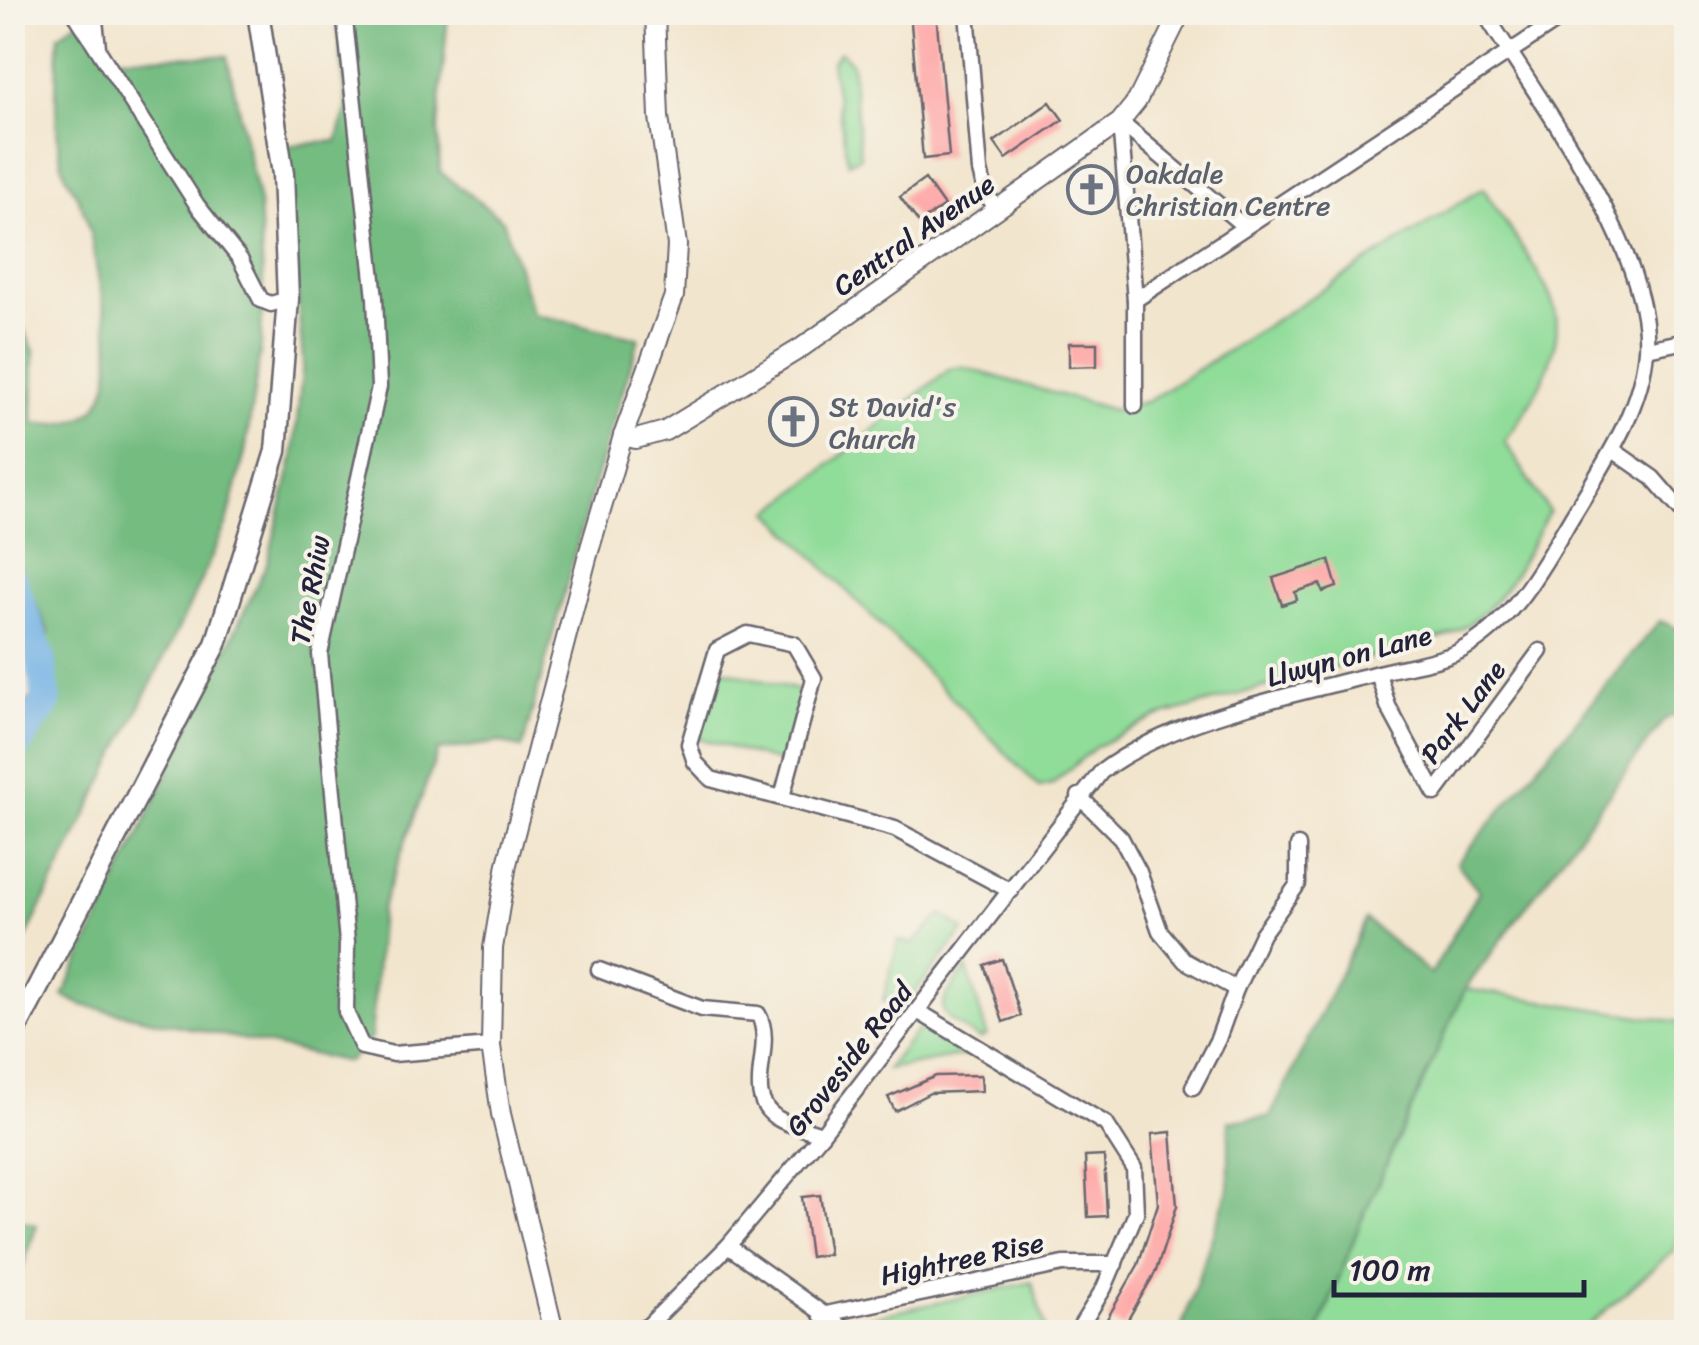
<svg xmlns="http://www.w3.org/2000/svg" width="1699" height="1345" font-family="Sriracha,sans-serif">
<rect width="100%" height="100%" fill="#f7f3e8"/>
<filter id="ink" filterUnits="userSpaceOnUse"><feTurbulence type="fractalNoise" baseFrequency=".01" numOctaves="2"/><feDisplacementMap in="SourceGraphic" scale="20" xChannelSelector="R" yChannelSelector="G"/><feConvolveMatrix kernelMatrix="1 2 1 2 8 2 1 2 1" color-interpolation-filters="sRGB"/></filter>
<filter id="wash" filterUnits="userSpaceOnUse"><feTurbulence type="fractalNoise" baseFrequency=".0048" numOctaves="4" result="noise"/><feDisplacementMap in="SourceGraphic" scale="40" xChannelSelector="R" yChannelSelector="G"/><feGaussianBlur stdDeviation="2.25" result="paint"/><feColorMatrix in="noise" values="0 0 0 0 0 0 0 0 0 0 0 0 0 0 0 0 0 1.4 0 .05"/><feComposite in="paint" operator="in"/></filter>
<g filter="url(#wash)">
<rect width="100%" height="100%" fill="#f2e5cd"/>
<!-- green -->
<g fill="#90dc99" stroke="#597f6a" stroke-width="2.5">
<path d="M840,51L852,64L860,157L848,163L831,63Z"/>
<path d="M1483,188C1500,217 1552,285 1556,315C1562,356 1528,410 1505,441L1549,512C1518,566 1503,611 1445,637L1157,717L1097,746L1052,784L1039,787L770,512L950,369L962,367L1113,410L1148,401Z"/>
<path d="M717,668L804,692L785,764L698,738Z"/>
<path d="M942,914L964,930L905,1005L883,1001L898,941L913,944Z"/>
<path d="M967,968L987,1035L980,1039C933,1011 933,1011 967,968Z"/>
<path d="M1465,989L1686,1023V1196L1674,1250L1581,1332H1318L1361,1221Z"/>
<path d="M929,1027L977,1053L887,1069L917,1030Z"/>
<path d="M1032,1282L1046,1332H870L864,1329L867,1318Z"/>
</g>
<!-- forest -->
<g fill="#74bc81" stroke="#4b6f5e" stroke-width="2.5">
<path d="M336,13H448L438,127L440,172L503,220L533,314L639,338L589,501L522,749L500,742L438,751L381,909L371,1038L348,1062L82,1005L63,996L268,561L293,459L303,363L285,146L337,141L347,107Z"/>
<path d="M85,16L111,57L227,56L259,204L263,278L261,346L245,452L227,523L184,617L13,964V721L32,696L49,632L13,556L12,305L34,351L33,423C131,436 112,345 99,282C94,258 92,229 82,207C77,193 66,180 62,165C53,123 56,78 59,35Z"/>
<path d="M1660,621L1686,632V709L1664,720L1465,989L1361,1221L1318,1332H1180L1229,1187V1121L1270,1117L1366,920L1431,974L1479,891L1457,863Z"/>
<path d="M13,1218L37,1225L13,1294L12,1218Z"/>
</g>
<g fill="none" stroke-linecap="round" stroke-linejoin="round">
<!-- river -->
<path stroke="#72b1e5" stroke-width="30" d="M12,581L41,659L46,702L12,752"/>
</g>
<g id="blocks">
<!-- building -->
<g fill="#fea5a5">
<path d="M910,12H936L949,156L923,159Z"/>
<path d="M1050,102L1063,120L1006,159L994,142Z"/>
<path d="M925,179L944,206L919,223L900,197Z"/>
<path d="M1069,343H1097V366L1069,367Z"/>
<path d="M1329,560L1337,587L1323,592L1320,584L1295,592L1297,600L1282,605L1273,578Z"/>
<path d="M1002,959L1021,1016L1003,1022L984,965Z"/>
<path d="M981,1075L982,1091L930,1093L895,1111L888,1097L936,1076Z"/>
<path d="M1171,1132L1177,1206L1156,1271L1123,1328L1107,1319L1138,1265L1158,1204L1152,1134Z"/>
<path d="M1104,1156L1107,1216L1088,1217L1085,1157Z"/>
<path d="M820,1195L829,1254L810,1257L802,1197Z"/>
</g>
</g>
</g>
<g filter="url(#ink)">
<use href="#blocks" fill-opacity="0" stroke="#6b666e" stroke-width="2.5"/>
<g fill="none" stroke-linecap="round" stroke-linejoin="round">
<defs>
<g id="minor">
<path d="M74,12L197,205L240,259L261,300L271,304L288,299"/>
<path d="M94,12L98,47"/>
<path d="M344,12L375,298L379,387L320,654L347,942L346,1012L362,1047L393,1054L491,1046"/>
<path d="M967,12L980,171L986,194L998,210"/>
<path d="M1135,300L1570,12"/>
<path d="M1647,349L1686,341"/>
<path d="M1135,406V300L1120,122L1245,227"/>
<path d="M1613,450L1653,478L1686,516"/>
<path d="M1378,673L1388,706L1435,793L1540,651"/>
<path d="M1079,796L1121,838L1139,872L1160,931L1185,961L1236,989L1262,934L1298,884V846"/>
<path d="M782,797L814,678L794,644L748,634L717,650L689,744L695,762L711,779L895,829L1011,891"/>
<path d="M599,970L702,1009L758,1014C777,1047 740,1095 777,1118C789,1126 808,1129 822,1134"/>
<path d="M919,1012L1106,1124L1134,1168L1136,1213L1104,1288L1077,1332"/>
<path d="M1193,1087L1218,1039L1236,989"/>
<path d="M728,1246L849,1332"/>
<path d="M821,1315L1063,1264H1115"/>
<path d="M635,1332L648,1326L728,1246L822,1134L1101,772C1174,717 1290,696 1378,673C1403,666 1435,663 1458,652C1513,624 1543,565 1573,515C1603,465 1642,409 1646,350C1653,252 1536,96 1484,12"/>
</g>
<g id="tertiary">
<path d="M623,436L636,439L665,431L801,348L1120,122L1137,101L1181,12"/>
<path d="M554,1332L501,1114L491,1046L493,948L507,864L587,558L623,436L674,296L677,245L659,117L655,12"/>
</g>
<path id="secondary" d="M12,1037L216,644L276,451L288,299L283,174L258,12"/>
</defs>
<!-- minor casing -->
<use href="#minor" stroke="#6b666e" stroke-width="19"/>
<!-- tertiary casing -->
<use href="#tertiary" stroke="#6b666e" stroke-width="22"/>
<!-- secondary casing -->
<use href="#secondary" stroke="#6b666e" stroke-width="25"/>
<!-- minor -->
<use href="#minor" stroke="#fff" stroke-width="14"/>
<!-- tertiary -->
<use href="#tertiary" stroke="#fff" stroke-width="18"/>
<!-- secondary -->
<use href="#secondary" stroke="#fff" stroke-width="20"/>
</g>
</g>
<!-- icons -->
<defs>
<symbol id="church-ring" viewBox="-11 -11 22 22"><circle r="9.5" fill="#f7f3e8" stroke="#6b7280" stroke-width="1.5"/><path d="M-1.2-6h2.4v3.5h3.3v2.4h-3.3V6h-2.4V-.1h-3.3v-2.4h3.3Z" fill="#6b7280"/></symbol>
</defs>
<g fill-rule="evenodd">
<use href="#church-ring" x="1064" y="162" width="55" height="55"/>
<use href="#church-ring" x="766" y="394" width="55" height="55"/>
</g>
<g text-anchor="middle" dominant-baseline="central" stroke-width="8" stroke-linejoin="round" paint-order="stroke">
<!-- worship labels -->
<g font-size="28" fill="#5b616d" stroke="#f7f3e8" text-anchor="start">
<text x="1126" y="173">Oakdale<tspan x="1126" dy="32">Christian Centre</tspan></text>
<text x="829" y="406">St David's<tspan x="829" dy="32">Church</tspan></text>
</g>
<!-- street labels -->
<g font-size="28" fill="#22223b" stroke="#f7f3e8">
<text transform="translate(914 235) rotate(-35)">Central Avenue</text>
<text transform="translate(310 590) rotate(-79)">The Rhiw</text>
<text transform="translate(1349 656) rotate(-15)">Llwyn on Lane</text>
<text transform="translate(1463 712) rotate(-53)">Park Lane</text>
<text transform="translate(849 1059) rotate(-52)">Groveside Road</text>
<text transform="translate(962 1259) rotate(-12)">Hightree Rise</text>
</g>
</g>
<!-- margin -->
<rect width="1699" height="1345" fill="none" stroke="#f7f3e8" stroke-width="50"/>
<!-- scale -->
<path d="M1334 1280v15h250v-15" fill="none" stroke="#22223b" stroke-width="5"/>
<text x="1349" y="1280" font-size="30" fill="#22223b" stroke="#f7f3e8" stroke-width="8" paint-order="stroke">100 m</text>
</svg>
